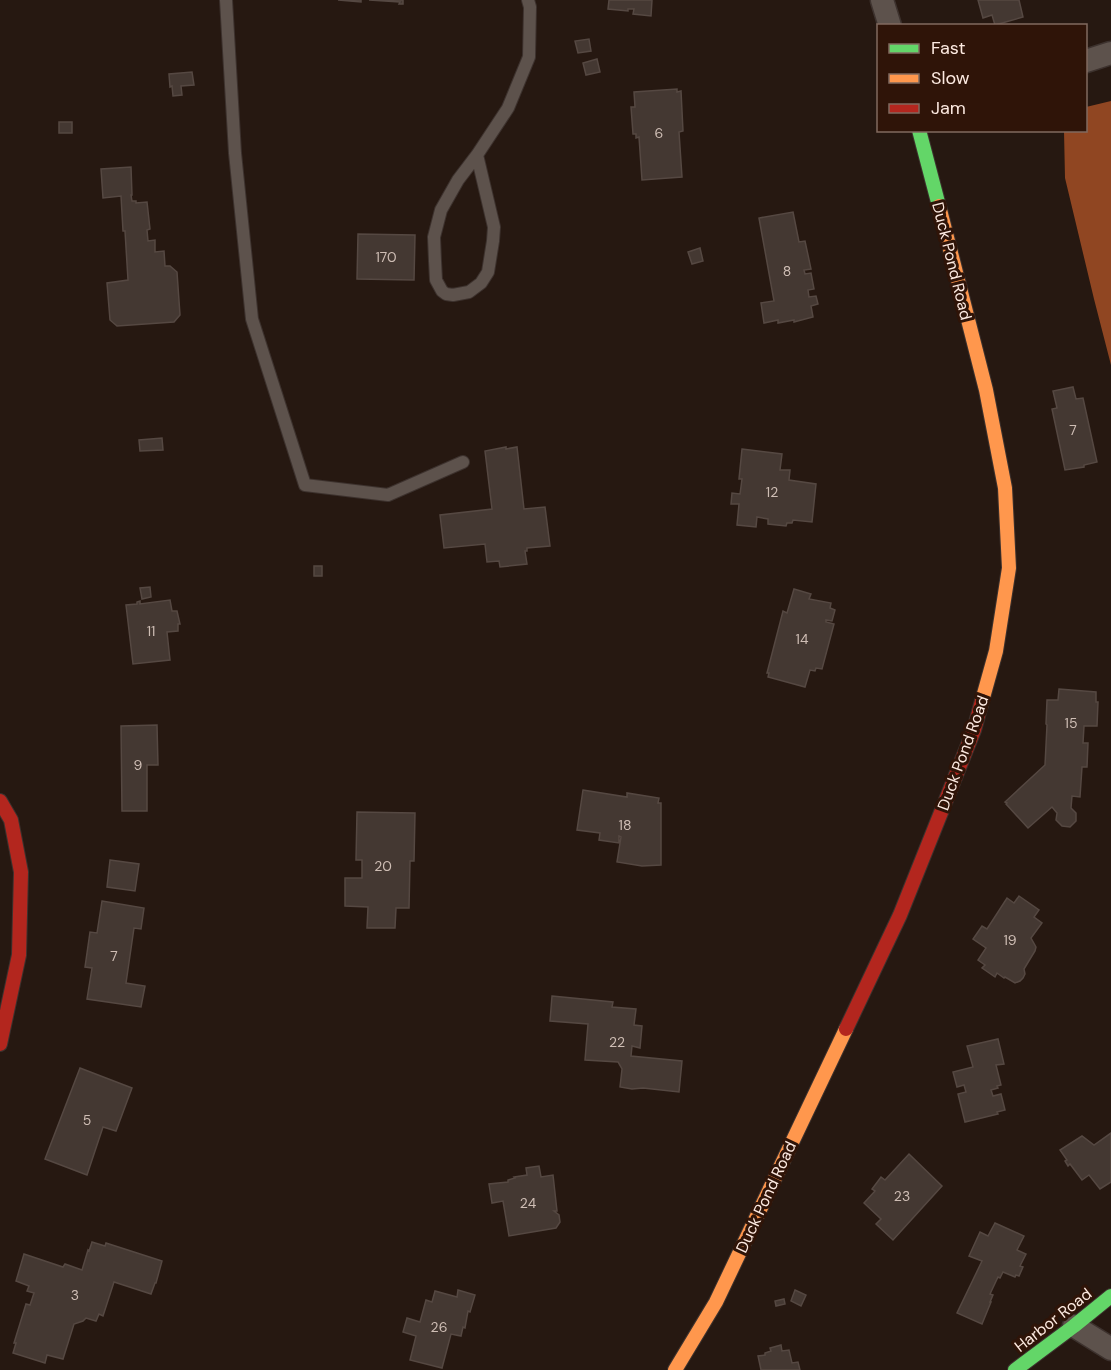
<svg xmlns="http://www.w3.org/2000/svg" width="1111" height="1370" font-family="'DM Sans',sans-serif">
<rect width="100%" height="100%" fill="#261811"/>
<!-- water -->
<path fill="#904622" d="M1111,101V365L1094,299L1065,178L1064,131L1086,130V107Z"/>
<!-- building -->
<g fill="#443832" stroke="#554842" stroke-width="1.5">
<path d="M338,0H361V2Z"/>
<path d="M369,0H403V4H399L400,2Z"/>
<path d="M609,0H652L651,16L633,14L634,9H628V11L608,9Z"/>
<path d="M978,0H1019L1023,17L995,25L992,15L983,18Z"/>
<path d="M589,39L591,51L578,53L575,41Z"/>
<path d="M597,59L600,72L586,75L583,63Z"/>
<path d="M192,72L194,85L181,86L182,95L173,96L172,86L170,87L169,74Z"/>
<path d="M677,89V92L681,91L683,131L679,132L682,177L642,180L639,137L636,138V134H633L631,107H635L634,92Z"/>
<rect x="59" y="122" width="13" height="11"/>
<path d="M131,167L132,195H131L132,201H136V203L147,202L150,229L147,230L148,241L155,240V252L164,251L165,266H170L177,272L180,315L174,322L117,326L110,320L107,283L128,280L125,231H123L121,196L103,198L101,169Z"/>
<path d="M793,212L799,242L805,241L811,269L804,270L805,274L811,273L814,289L808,290L809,297L816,296L818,304L811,306L813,317L794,322V320L778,323V320L764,323L761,303L774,301L759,218Z"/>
<path d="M358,234L415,235L414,280L357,279Z"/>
<path d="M700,248L703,261L692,264L688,252Z"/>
<path d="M1073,387L1076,399L1083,398L1097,462L1084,465V467L1065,470L1052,409L1057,408L1053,391Z"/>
<path d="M162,438L163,450L140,451L139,440Z"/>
<path d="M506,447V449L517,447L524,509L545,507L550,546L527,548V551H525L527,564L500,567L499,561L487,562L485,544L444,548L440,515L492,509L485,451Z"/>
<path d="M742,449L782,454L780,470H790L789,480L816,484L812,522L793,520L792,523H787L786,526L768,524V519L757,517L756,527L737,525L739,504H731L732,493L740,494L742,479H739Z"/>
<rect x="314" y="566" width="8" height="10"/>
<path d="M150,587L151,597L142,599L140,588Z"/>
<path d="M794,589L811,594L809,599L831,603L830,608L835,610L832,621L826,620V622L834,624L822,669L816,668L815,671L810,670L805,687L768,677L769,673H767L783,611L787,613Z"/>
<path d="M170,600L172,611H177L180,624H178V631L167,632L170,660L133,664L126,605L137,604V602L140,601V604Z"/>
<path d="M1059,689L1096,692V702H1098L1097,726H1084L1083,743H1088L1087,767H1082L1080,797L1072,796L1071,808L1076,813V821L1070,827L1062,826L1056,820L1057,813L1052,807L1028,828L1006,804L1007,803L1005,802L1045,765L1047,725L1046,724L1047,700H1058Z"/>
<path d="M157,725L158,765H147V811H122L121,726Z"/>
<path d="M583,790L627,797V793L659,798L658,803H661V865L642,866L617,862L621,837L619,836V843L599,840L600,833L577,830Z"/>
<path d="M357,812L415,813L414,861H410L409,908H396L395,928H367L368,907L345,906V878H362V860H356Z"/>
<path d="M110,860L139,864L135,891L107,887Z"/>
<path d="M1019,896L1039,910L1034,917L1042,923L1031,938L1036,947L1035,951L1024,969L1025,974L1023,978L1020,981L1015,983L1005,977L1004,978L997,973L995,977L982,968L985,965L978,960L986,948L973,939L982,926L987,929L1007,898L1014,903Z"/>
<path d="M102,901L144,908L141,929L134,928L126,983L145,986L141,1007L87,999L92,968L85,967L90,932L97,933Z"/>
<path d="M552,996L613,1002L612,1007L636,1009L634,1025L642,1026L640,1048L632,1046L631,1056L682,1061L679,1092L643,1088L632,1089L620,1087L622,1069L618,1062L585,1060L588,1024L550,1021Z"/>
<path d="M998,1039L1004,1064L996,1065L1001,1085L997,1086L998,1088L991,1090L993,1096L1001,1094L1005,1110L997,1112L998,1114L965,1122L958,1094L966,1092L964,1085L957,1087L953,1072L973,1067L967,1046Z"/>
<path d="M80,1068L132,1088L116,1131L103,1127L87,1175L45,1159Z"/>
<path d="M1111,1133V1182L1100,1189L1089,1175L1082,1180L1070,1164L1068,1166L1065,1161L1067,1160L1060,1150L1082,1136L1094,1145Z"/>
<path d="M909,1154L942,1186L893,1240L876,1224L881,1219L864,1203L875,1191L872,1189L881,1177L885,1180Z"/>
<path d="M539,1166L541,1177L553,1175L557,1211H554L559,1215L560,1222L556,1228L509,1236L503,1201L492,1203L489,1184L508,1182V1180L515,1178L514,1177L527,1175L526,1168Z"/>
<path d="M995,1223L1024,1236L1017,1250L1026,1254L1020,1266L1023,1267L1019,1276L1016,1275L1015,1277L1003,1272L1000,1278L998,1277L990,1294L993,1295L990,1302H991L982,1324L957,1313L982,1261L969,1256L980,1232L988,1236Z"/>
<path d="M92,1242L105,1246L106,1243L162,1261L156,1283H155L151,1294L114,1282L103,1316L99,1314L96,1321L86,1318L83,1321L74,1324L63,1359L47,1355L45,1363L13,1353L16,1343H14L26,1304L30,1305L34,1293L27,1291L29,1286L16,1281L24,1254L63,1267L65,1264L82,1270L88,1250L89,1251Z"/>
<path d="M458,1290L475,1295L470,1312L468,1311L465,1328L463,1327L461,1336L451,1334L442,1368L410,1360L416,1336L403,1332L407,1318L420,1322L426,1300L432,1302L435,1291L457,1297Z"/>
<path d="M795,1290L806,1295L801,1306L791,1301Z"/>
<path d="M784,1299L785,1304L776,1306L775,1301Z"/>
<path d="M781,1345L782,1351L789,1350L792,1363L798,1362L800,1370H761L758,1356L765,1355V1353L771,1351L770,1348Z"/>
</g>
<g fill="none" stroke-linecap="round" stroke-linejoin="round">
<defs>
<g id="lane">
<path d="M226,0L235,153L252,319L305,485L388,495L463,462"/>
<path d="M477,155L494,227L493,241L488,272L481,283L469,292L453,295L446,294L442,291L436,280L435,261L434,237L441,210L458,180L477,155L508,108L529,57L530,7L528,0"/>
</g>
<g id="street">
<path d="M882,0L890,26"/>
<path d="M1086,61L1111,53"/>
<path d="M1074,1326L1111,1349"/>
</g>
<g id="fast">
<path d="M919,130L939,206"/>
<path d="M1015,1370L1074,1326L1111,1296"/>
</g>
<g id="slow">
<path d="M939,206L986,390L1005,488L1009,568L996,651L982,701"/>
<path d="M675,1370L716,1302L846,1029"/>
</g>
<g id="jam">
<path d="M0,801L11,820L21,872L19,955L0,1044"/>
<path d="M846,1029L900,915L974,730L982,701"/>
</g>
</defs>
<!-- lane casing -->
<use href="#lane" stroke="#3d322e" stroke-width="14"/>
<!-- street casing -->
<use href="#street" stroke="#3d322e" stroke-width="25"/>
<!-- fast casing -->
<use href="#fast" stroke="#3d322e" stroke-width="16"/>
<!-- slow casing -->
<use href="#slow" stroke="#3d322e" stroke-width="16"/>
<!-- jam casing -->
<use href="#jam" stroke="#3d322e" stroke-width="16"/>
<!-- lane -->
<use href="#lane" stroke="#5d524c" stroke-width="12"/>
<!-- street -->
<use href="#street" stroke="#5d524c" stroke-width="22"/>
<!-- fast -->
<use href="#fast" stroke="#63d668" stroke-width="14"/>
<!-- slow -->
<use href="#slow" stroke="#ff974d" stroke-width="14"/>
<!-- jam -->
<use href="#jam" stroke="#b3261e" stroke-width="14"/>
</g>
<g text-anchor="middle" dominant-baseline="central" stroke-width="6" stroke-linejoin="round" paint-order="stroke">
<!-- number labels -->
<g font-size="14" fill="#cfbeb5">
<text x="659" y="133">6</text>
<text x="386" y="257">170</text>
<text x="787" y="271">8</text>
<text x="1073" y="430">7</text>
<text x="772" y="492">12</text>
<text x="151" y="631">11</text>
<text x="802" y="639">14</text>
<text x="1071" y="723">15</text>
<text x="138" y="765">9</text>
<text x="625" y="825">18</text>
<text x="383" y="866">20</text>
<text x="1010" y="940">19</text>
<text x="114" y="956">7</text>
<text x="617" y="1042">22</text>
<text x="87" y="1120">5</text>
<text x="902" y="1196">23</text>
<text x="528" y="1203">24</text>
<text x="75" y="1295">3</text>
<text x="439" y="1327">26</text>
</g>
<!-- street labels -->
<g font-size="16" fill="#fdeae1" stroke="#2f1408">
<text transform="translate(952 261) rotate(76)">Duck Pond Road</text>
<text transform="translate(963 753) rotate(-70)">Duck Pond Road</text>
<text transform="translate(766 1197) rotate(-65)">Duck Pond Road</text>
<text transform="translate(1053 1320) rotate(-38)">Harbor Road</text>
</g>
</g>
<!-- legend -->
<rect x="877" y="24" width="210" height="108" fill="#2f1408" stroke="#816a5f" stroke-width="1.5"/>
<rect x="889" y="44" width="30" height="9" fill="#63d668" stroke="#816a5f" stroke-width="1.5"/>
<text x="931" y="54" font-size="18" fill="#fdeae1">Fast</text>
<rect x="889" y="74" width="30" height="9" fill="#ff974d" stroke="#816a5f" stroke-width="1.5"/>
<text x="931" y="84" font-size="18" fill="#fdeae1">Slow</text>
<rect x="889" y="104" width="30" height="9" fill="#b3261e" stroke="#816a5f" stroke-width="1.5"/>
<text x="931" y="114" font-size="18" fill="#fdeae1">Jam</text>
</svg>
